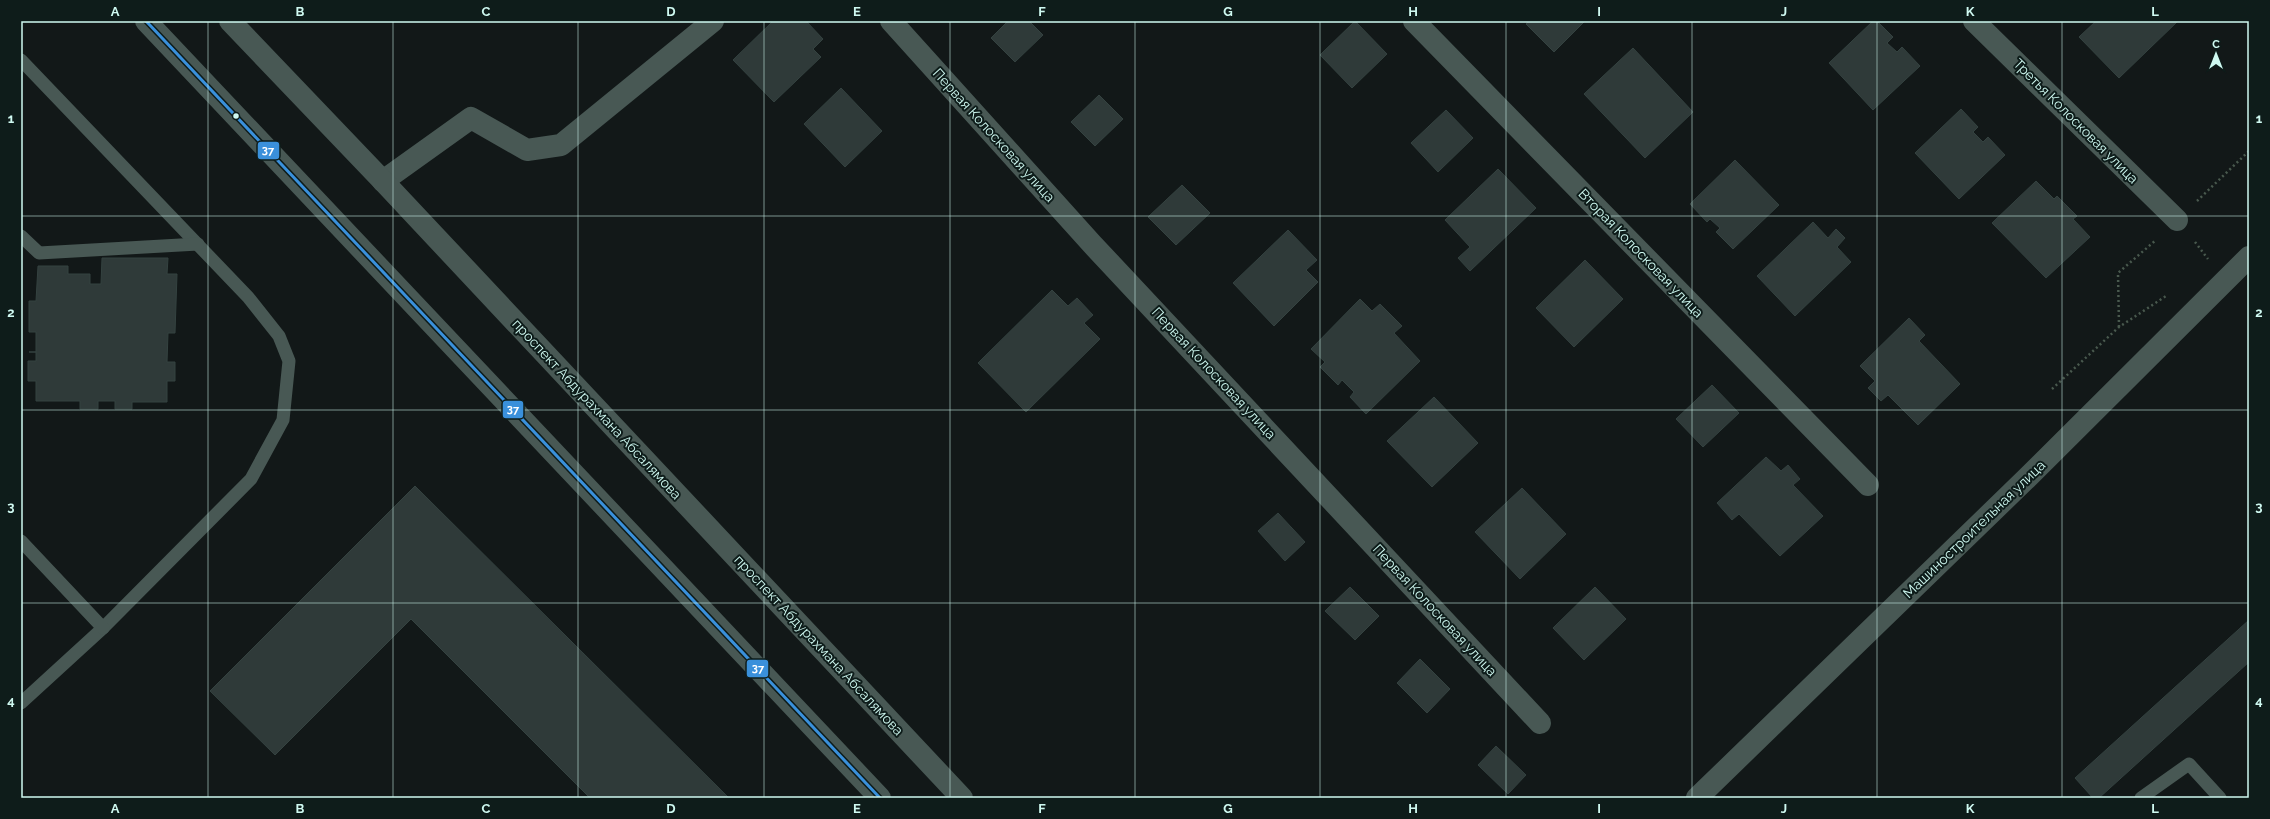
<svg xmlns="http://www.w3.org/2000/svg" width="2270" height="819" font-family="Raleway,sans-serif">
<rect width="100%" height="100%" fill="#121818"/>
<!-- building -->
<g fill="#2f3a39" stroke="#344240">
<path d="M773,21H806L823,39L813,49L821,57L774,102L733,60Z"/>
<path d="M1008,21H1029L1043,35L1015,62L991,38Z"/>
<path d="M1355,21L1387,54L1352,88L1320,55Z"/>
<path d="M1529,21H1585L1554,52L1526,24Z"/>
<path d="M1873,21H1877L1893,37L1887,43L1897,52L1902,47L1920,66L1873,110L1829,63Z"/>
<path d="M2096,21H2178L2119,78L2079,37Z"/>
<path d="M1633,48L1693,112L1645,158L1584,94Z"/>
<path d="M841,88L882,131L845,167L804,124Z"/>
<path d="M1099,95L1123,119L1095,146L1071,122Z"/>
<path d="M1961,109L1978,127L1973,132L1983,142L1988,137L2005,155L1959,199L1915,153Z"/>
<path d="M1446,110L1473,138L1438,172L1411,143Z"/>
<path d="M1735,160L1779,205L1733,249L1716,232L1720,228L1710,219L1707,222L1690,204Z"/>
<path d="M1498,169L1536,208L1470,271L1458,258L1470,247L1445,220Z"/>
<path d="M2036,181L2054,199L2057,196L2077,216L2073,219L2090,237L2046,278L1992,223Z"/>
<path d="M1182,185L1210,213L1176,245L1148,217Z"/>
<path d="M1813,222L1828,238L1836,229L1845,238L1837,247L1851,262L1795,316L1757,276Z"/>
<path d="M1288,230L1317,260L1306,270L1318,282L1274,326L1233,283Z"/>
<path d="M102,258H168L167,274H177L175,333H168L167,362H175V381H167V402H132V409H115V401H98V409H80V401H36V381H28V361H36V352H29H36V332H29V301H36L38,266H68V274H90V284H101Z"/>
<path d="M1585,260L1623,299L1574,347L1536,308Z"/>
<path d="M1052,290L1068,306L1077,298L1093,315L1084,323L1100,339L1026,412L978,363Z"/>
<path d="M1360,299L1372,311L1380,304L1402,326L1394,333L1420,361L1366,414L1350,397L1354,392L1342,380L1338,385L1320,367L1325,362L1311,349Z"/>
<path d="M1909,318L1925,335L1919,341L1960,384L1918,425L1888,395L1881,401L1868,388L1875,381L1860,366Z"/>
<path d="M1712,385L1739,413L1703,447L1676,419Z"/>
<path d="M1434,397L1478,443L1432,487L1387,441Z"/>
<path d="M1766,457L1781,471L1788,465L1800,479L1793,485L1823,516L1780,556L1739,514L1732,520L1717,503Z"/>
<path d="M415,486L729,798H590L411,619L275,755L210,691Z"/>
<path d="M1522,488L1566,534L1520,579L1475,532Z"/>
<path d="M1278,513L1305,542L1285,561L1258,531Z"/>
<path d="M1350,587L1379,616L1355,640L1325,611Z"/>
<path d="M1595,587L1626,619L1584,660L1553,628Z"/>
<path d="M2249,620V662L2099,798H2093L2075,778Z"/>
<path d="M1420,659L1450,689L1427,713L1397,683Z"/>
<path d="M1496,746L1526,775L1508,794L1478,765Z"/>
</g>
<g fill="none" stroke-linecap="round" stroke-linejoin="round">
<!-- path -->
<g stroke="#49594e" stroke-width="2.5" stroke-dasharray="2 3" stroke-linecap="butt">
<path d="M2197,201L2249,151"/>
<path d="M2195,242L2208,259"/>
<path d="M2119,327L2118,273L2156,240"/>
<path d="M2052,389L2119,327L2166,296"/>
</g>
<!-- service -->
<g stroke="#485854" stroke-width="13">
<path d="M21,60L248,297L279,336L289,361L283,420L251,479L103,628L21,703"/>
<path d="M21,236L39,253L198,244"/>
<path d="M21,541L103,628"/>
<path d="M2141,798L2189,764L2220,798"/>
</g>
<!-- minor -->
<g stroke="#485854" stroke-width="22">
<path d="M891,21L1092,244L1540,723"/>
<path d="M1414,21L1868,485"/>
<path d="M1974,21L2177,220"/>
<path d="M383,181L471,118L527,150L561,145L713,21"/>
</g>
<!-- tertiary -->
<g stroke="#485854" stroke-width="22">
<path d="M146,21L880,798"/>
<path d="M230,21L383,181L962,798"/>
<path d="M1697,798L2027,478L2249,257"/>
</g>
<defs>
<path id="bus-1" d="M146,21L880,798"/>
</defs>
<!-- bus-1 casing -->
<use href="#bus-1" stroke="#0e1c1a" stroke-width="6"/>
<!-- bus-1 -->
<use href="#bus-1" stroke="#3a90db" stroke-width="3"/>
</g>
<!-- grid -->
<path fill="none" stroke="#cff9f1" stroke-width="1" stroke-opacity="0.55" d="M208,21V798M393,21V798M578,21V798M764,21V798M950,21V798M1135,21V798M1320,21V798M1506,21V798M1692,21V798M1877,21V798M2062,21V798M21,216H2249M21,410H2249M21,603H2249"/>
<!-- markers -->
<circle fill="#cff9f1" stroke="#0e1c1a" stroke-width="1.5" cx="236" cy="116" r="3.5"/>
<g text-anchor="middle" dominant-baseline="central" stroke-width="4" stroke-linejoin="round" paint-order="stroke">
<!-- street labels -->
<g font-size="14" fill="#cff9f1" stroke="#0e1c1a">
<text transform="translate(2076 121) rotate(45)">Третья Колосковая улица</text>
<text transform="translate(994 135) rotate(48)">Первая Колосковая улица</text>
<text transform="translate(1641 253) rotate(46)">Вторая Колосковая улица</text>
<text transform="translate(1214 373) rotate(47)">Первая Колосковая улица</text>
<text transform="translate(597 409) rotate(47)">проспект Абдурахмана Абсалямова</text>
<text transform="translate(1974 529) rotate(-44)">Машиностроительная улица</text>
<text transform="translate(1435 610) rotate(47)">Первая Колосковая улица</text>
<text transform="translate(819 645) rotate(47)">проспект Абдурахмана Абсалямова</text>
</g>
</g>
<g stroke="#0e1c1a" stroke-width="1.5">
<rect x="257" y="141" width="23" height="19" rx="4" fill="#3a90db"/>
<rect x="502" y="400" width="22" height="19" rx="4" fill="#3a90db"/>
<rect x="746" y="659" width="23" height="19" rx="4" fill="#3a90db"/>
</g>
<g font-size="11" text-anchor="middle" font-weight="bold" fill="#fff">
<text x="268" y="154">37</text>
<text x="513" y="413">37</text>
<text x="758" y="672">37</text>
</g>
<!-- border -->
<rect width="2270" height="819" fill="none" stroke="#0e1c1a" stroke-width="44"/>
<!-- north arrow -->
<g transform="translate(2216 54)" stroke="#0e1c1a" stroke-width="3" paint-order="stroke">
<path d="M0-3L7 15L0 10L-7 15Z" fill="#cff9f1"/>
<text y="-6" font-size="11" font-weight="bold" text-anchor="middle" fill="#cff9f1">С</text>
</g>
<rect x="22" y="22" width="2226" height="775" fill="none" stroke="#cff9f1" stroke-width="1.5"/>
<g font-size="13" text-anchor="middle" font-weight="bold" fill="#cff9f1">
<text x="115" y="16">A</text>
<text x="300" y="16">B</text>
<text x="486" y="16">C</text>
<text x="671" y="16">D</text>
<text x="857" y="16">E</text>
<text x="1042" y="16">F</text>
<text x="1228" y="16">G</text>
<text x="1413" y="16">H</text>
<text x="1599" y="16">I</text>
<text x="1784" y="16">J</text>
<text x="1970" y="16">K</text>
<text x="2155" y="16">L</text>
<text x="11" y="123">1</text>
<text x="2259" y="123">1</text>
<text x="11" y="317">2</text>
<text x="2259" y="317">2</text>
<text x="11" y="511">3</text>
<text x="2259" y="511">3</text>
<text x="11" y="705">4</text>
<text x="2259" y="705">4</text>
<text x="115" y="813">A</text>
<text x="300" y="813">B</text>
<text x="486" y="813">C</text>
<text x="671" y="813">D</text>
<text x="857" y="813">E</text>
<text x="1042" y="813">F</text>
<text x="1228" y="813">G</text>
<text x="1413" y="813">H</text>
<text x="1599" y="813">I</text>
<text x="1784" y="813">J</text>
<text x="1970" y="813">K</text>
<text x="2155" y="813">L</text>
</g>
</svg>
